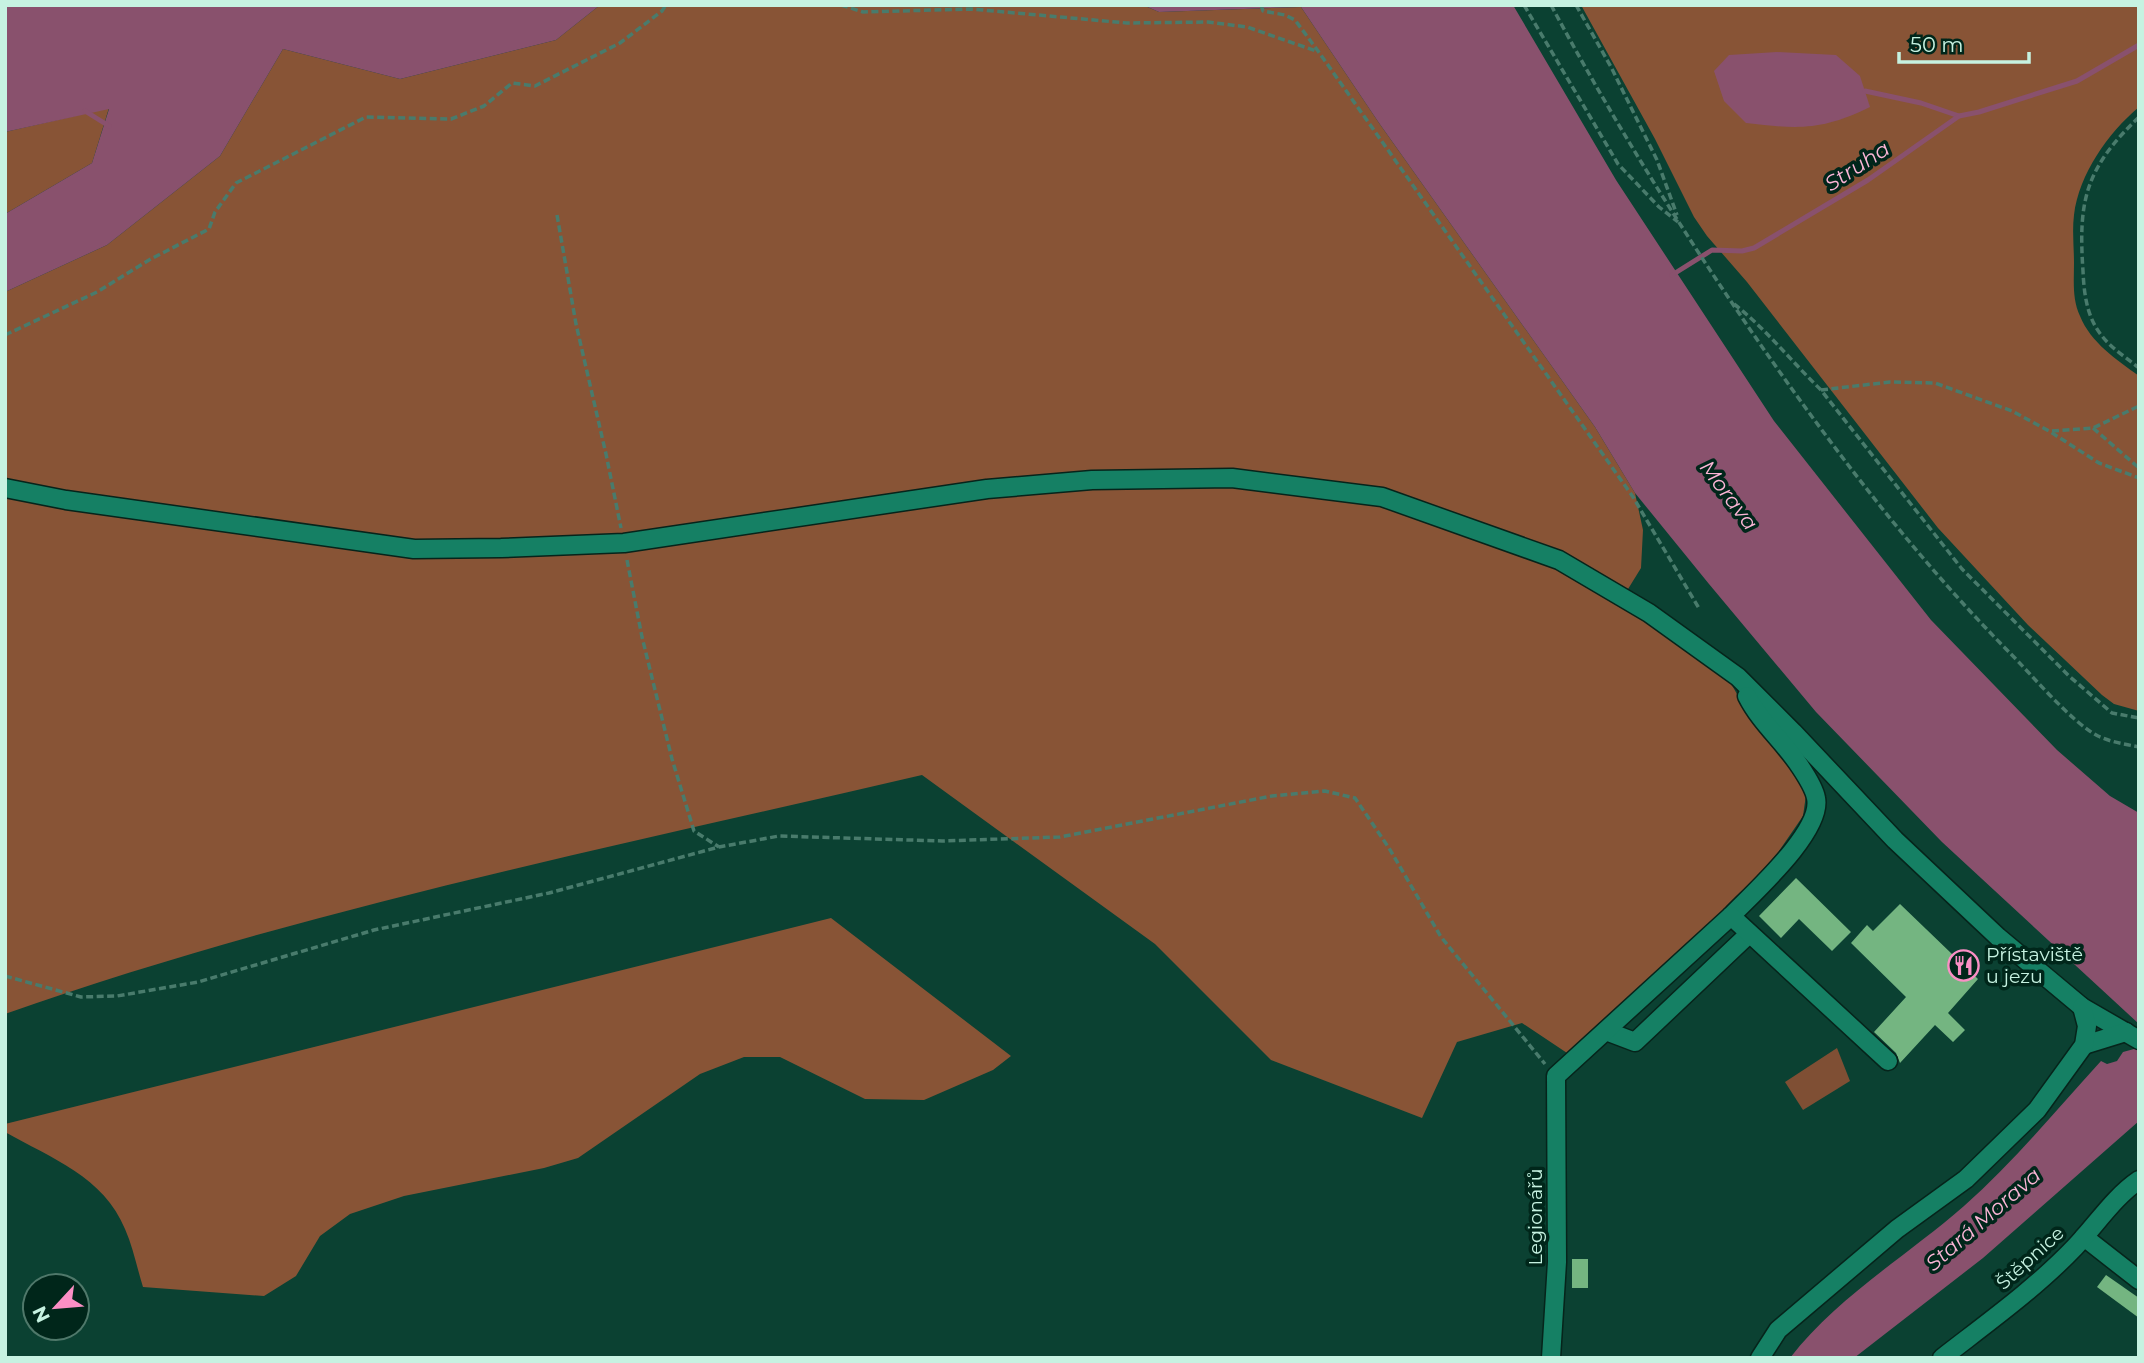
<svg xmlns="http://www.w3.org/2000/svg" width="2144" height="1363" font-family="Montserrat,sans-serif">
<rect width="100%" height="100%" fill="#0b4132"/>
<!-- green -->
<path fill="#7f4f34" d="M1837,1048L1850,1081L1803,1110L1785,1082Z"/>
<!-- forest -->
<g fill="#885436">
<path d="M600,5H1143L1159,12L1301,7L1379,123L1595,427L1635,493L1643,530L1641,568L1620,602L1724,671L1742,703L1799,776L1806,795L1803,816L1779,851L1727,912L1570,1055L1522,1023L1457,1042L1422,1118L1271,1060L1155,944L922,775C615,847 302,909 5,1014V292L107,245L220,156L283,49L400,79L556,40Z"/>
<path d="M1581,5H2139V107C2108,133 2079,174 2074,215C2072,231 2074,247 2074,263C2074,281 2072,299 2080,316C2091,343 2116,359 2139,376V711L2114,704L2102,695L2028,625L1938,528L1747,282L1707,236L1694,217L1655,139Z"/>
<path d="M109,108L92,163L5,214V132Z"/>
<path d="M831,918L1011,1056L993,1070L924,1100L865,1099L780,1057H744L700,1074L578,1158L544,1168L404,1196L350,1214L320,1236L296,1276L264,1296L143,1287C137,1268 133,1247 125,1229C104,1177 51,1158 5,1132V1124Z"/>
</g>
<!-- water -->
<g fill="#89516d">
<path d="M5,5H600L556,40L400,79L283,49L220,156L107,245L5,292V214L92,163L109,109L5,132Z"/>
<path d="M1143,5H1513L1616,180L1774,421L1931,620L2057,750L2110,796L2139,813V1024L1942,842L1816,712L1709,584L1635,493L1595,427L1379,123L1301,7L1159,12Z"/>
<path d="M1777,52L1836,55L1860,76L1870,107C1821,131 1798,129 1746,123L1724,101L1714,71L1729,55Z"/>
<path d="M2134,1049H2139V1121L1983,1258L1854,1358H1790C1837,1297 1907,1256 1964,1206C2014,1162 2056,1110 2101,1061L2107,1064L2117,1061L2123,1052Z"/>
</g>
<g fill="none" stroke-linecap="round" stroke-linejoin="round">
<!-- stream -->
<g stroke="#89516d" stroke-width="5">
<path d="M1865,91L1921,103L1959,116"/>
<path d="M85,111L109,126"/>
<path d="M1672,275L1712,250L1742,251L1754,248L1868,180L1959,116L1979,112L2077,81L2139,45"/>
</g>
</g>
<!-- building -->
<g fill="#74b581">
<path d="M1796,878L1851,932L1832,951L1799,919L1781,938L1759,916Z"/>
<path d="M1900,904L1978,979L1948,1013L1965,1030L1953,1042L1935,1025L1900,1063L1896,1053L1874,1032L1906,997L1851,943L1867,925L1873,931Z"/>
<rect x="1572" y="1259" width="16" height="29"/>
<path d="M2106,1275L2139,1298V1318L2097,1287Z"/>
</g>
<g fill="none" stroke-linecap="round" stroke-linejoin="round">
<defs>
<g id="minor">
<path d="M5,488L66,500L414,549L501,548L624,543L987,489L1092,480L1232,478L1382,497L1559,560L1649,613L1738,677L1793,732L1895,840L1998,937L2082,1007L2139,1040"/>
<path d="M1731,916C1753,893 1823,831 1816,798C1814,787 1805,774 1799,765C1783,741 1760,722 1747,696"/>
<path d="M1606,1031L1635,1042L1749,934"/>
<path d="M2084,1045L2126,1032"/>
<path d="M2084,1237L2139,1280"/>
<path d="M1551,1358L1557,1262L1556,1076L1731,916L1888,1061"/>
<path d="M1760,1358L1778,1330L1897,1229L1966,1179L2037,1110L2084,1045L2087,1026L2082,1007"/>
<path d="M1942,1358C1987,1323 2036,1288 2075,1247C2096,1225 2114,1197 2139,1180"/>
</g>
</defs>
<!-- minor casing -->
<use href="#minor" stroke="#06241b" stroke-width="21"/>
<!-- path -->
<g stroke="#497b6c" stroke-width="3.5" stroke-dasharray="7 3.5" stroke-linecap="butt">
<path d="M841,5L863,12L971,9L1127,23L1208,22L1247,27L1316,51"/>
<path d="M1261,5L1263,11L1285,15L1295,20L1318,51L1633,497L1700,610"/>
<path d="M1524,5L1618,164L1659,207L1678,222"/>
<path d="M1551,5C1617,128 1692,247 1772,361C1844,463 1921,563 2009,652C2031,674 2072,723 2098,736C2110,742 2125,744 2139,747"/>
<path d="M1576,5L1611,67L1657,160L1677,215"/>
<path d="M2139,117C2086,168 2078,199 2083,271C2084,294 2087,318 2102,336C2112,349 2127,358 2139,368"/>
<path d="M557,215L576,324L606,454L621,528"/>
<path d="M1734,304C1766,329 1791,361 1821,390L1962,569L2069,676L2112,713L2139,718"/>
<path d="M5,335L97,292L149,260L209,229L215,212L236,183L366,117L451,119L484,106L512,83L535,86L620,43L662,11L666,5"/>
<path d="M1821,390L1890,382L1935,383L2012,411L2049,431L2099,463L2139,478"/>
<path d="M2093,428L2139,468"/>
<path d="M2052,431L2093,428L2139,406"/>
<path d="M627,560L642,637L672,759L694,831L719,847"/>
<path d="M5,976L81,997L117,996L198,982L374,930L549,893L719,847L779,836L942,841L1060,837L1272,796L1325,791L1355,798L1389,848L1441,937L1545,1064"/>
</g>
<!-- minor -->
<use href="#minor" stroke="#158064" stroke-width="18"/>
</g>
<!-- icons -->
<defs>
<symbol id="restaurant-ring" viewBox="-11 -11 22 22"><circle r="9.5" fill="#00261a" stroke="#fb8fc5" stroke-width="1.5"/><path d="M-5-6h1v4h1v-4h1v4h1v-4h1v5L-1.5 .5V6h-2V.5L-5-1ZM5-6V6H3V1.5H1.5Q1.5-4 5-6Z" fill="#fb8fc5"/></symbol>
</defs>
<g fill-rule="evenodd">
<use href="#restaurant-ring" x="1946" y="948" width="35" height="35"/>
</g>
<g text-anchor="middle" dominant-baseline="central" stroke-width="7" stroke-linejoin="round" paint-order="stroke">
<!-- poi labels -->
<g font-size="19" fill="#c6f2e1" stroke="#00261a" text-anchor="start">
<text x="1986" y="954">Přístaviště<tspan x="1986" dy="22">u jezu</tspan></text>
</g>
<!-- street labels -->
<g font-size="19" fill="#c6f2e1" stroke="#00261a">
<text transform="translate(1535 1217) rotate(-90)">Legionářů</text>
<text transform="translate(2030 1258) rotate(-42)">Štěpnice</text>
</g>
<!-- water labels -->
<g font-size="21" font-style="italic" fill="#fbb5d6" stroke="#00261a">
<text transform="translate(1857 166) rotate(-33)">Struha</text>
<text transform="translate(1729 495) rotate(53)">Morava</text>
<text transform="translate(1983 1219) rotate(-41)">Stará Morava</text>
</g>
</g>
<!-- border -->
<rect width="2144" height="1363" fill="none" stroke="#c6f2e1" stroke-width="14"/>
<!-- north arrow -->
<g transform="translate(56 1307) rotate(244)"><circle r="33" fill="#00261a" stroke="#4f786a" stroke-width="2"/>
<path d="M0-5L12 26L0 18L-12 26Z" fill="#fb8fc5"/>
<text y="-10" font-size="19" font-weight="bold" text-anchor="middle" fill="#c6f2e1">N</text>
</g>
<!-- scale -->
<path d="M1899 52v10h130v-10" fill="none" stroke="#c6f2e1" stroke-width="3.5"/>
<text x="1910" y="52" font-size="21" fill="#c6f2e1" stroke="#00261a" stroke-width="5" paint-order="stroke">50 m</text>
</svg>
